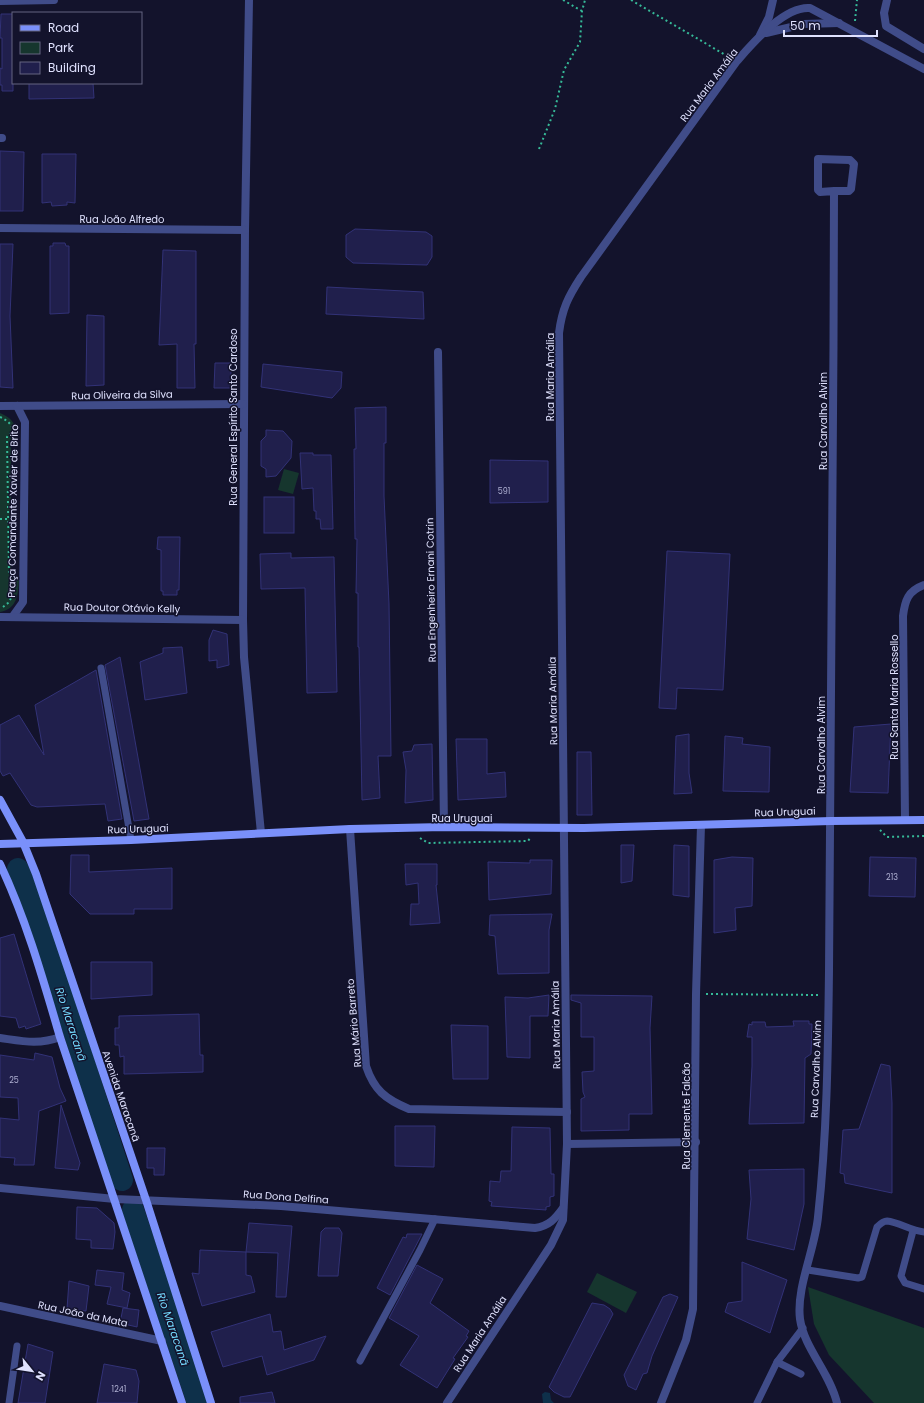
<svg xmlns="http://www.w3.org/2000/svg" width="924" height="1403" font-family="Poppins,sans-serif">
<rect width="100%" height="100%" fill="#13132c"/>
<!-- green -->
<g fill="#16362e">
<path d="M0,413C15,419 17,428 18,442L11,437V572L19,579C18,593 18,609 0,612Z"/>
<path d="M284,469L299,473L293,494L278,490Z"/>
<path d="M597,1273L637,1292L626,1313L587,1292Z"/>
<path d="M808,1287L924,1328V1403H874L829,1355L814,1324Z"/>
</g>
<!-- water -->
<path fill="#0e304a" d="M545,1392L550,1393L551,1400L554,1403H543L542,1394Z"/>
<g fill="none" stroke-linecap="round" stroke-linejoin="round">
<!-- river -->
<g stroke="#0e304a" stroke-width="22">
<path d="M18,869L36,914L122,1180"/>
<path d="M133,1210L198,1403"/>
</g>
</g>
<!-- building -->
<g fill="#201f4c" stroke="#323277">
<path d="M1,14H13V91H2V85H0V68L2,69V38H0Z"/>
<path d="M29,83H93L94,98L29,99Z"/>
<path d="M0,151L24,152L23,211H0Z"/>
<path d="M42,154H76L75,203L67,202V205L52,206L51,202L42,203Z"/>
<path d="M355,229L426,232L432,236V257L427,265L353,263L346,257V235Z"/>
<path d="M53,243H65L66,246H69V313L50,314V246H53Z"/>
<path d="M0,244H13L10,316L13,388L0,387Z"/>
<path d="M163,250L196,251V344H194L195,388H177V344L159,345Z"/>
<path d="M327,287L423,292L424,319L326,314Z"/>
<path d="M87,315L104,316V385L86,386Z"/>
<path d="M215,363H231V388H214Z"/>
<path d="M263,364L342,372L341,388L332,398L261,387Z"/>
<path d="M386,407V443H384V496L389,604L391,756H378L380,798L362,800L359,647H358V593H356L357,539H355L354,449H356L355,408Z"/>
<path d="M266,430L283,431L292,441L291,458L276,476L266,477V469L261,466V441L266,436Z"/>
<path d="M300,453H313V455H331L333,529H321L320,519H316V511H314L313,488L302,489Z"/>
<path d="M490,460L548,461V502L490,503Z"/>
<rect x="264" y="497" width="30" height="36"/>
<path d="M158,537H180L179,590H177V595H163V591H161V550L157,549Z"/>
<path d="M667,551L730,554L723,690L677,688L676,709L659,708Z"/>
<path d="M291,553V558L334,557L337,692L307,693L305,588L261,589L260,554Z"/>
<path d="M213,630L227,634L229,665L217,668V660L209,661V640Z"/>
<path d="M182,647L187,693L145,700L140,662L163,653V648Z"/>
<path d="M120,657L149,819L134,821L105,665Z"/>
<path d="M96,670L122,819L108,821L105,804L37,807L31,805L10,773L3,776L0,771V725L19,715L44,755L35,705Z"/>
<path d="M891,724L888,793L850,792L854,727Z"/>
<path d="M689,734V773L692,793L674,794L676,736Z"/>
<path d="M725,736L743,738L742,744L770,747L769,792L723,791Z"/>
<path d="M456,739H487V774L505,772L506,797L458,800Z"/>
<path d="M432,744L433,800L405,803L406,770L403,752L412,751L414,745Z"/>
<path d="M577,752H591L592,815H577Z"/>
<path d="M621,845H634L632,881L621,883Z"/>
<path d="M674,845L689,846V897L673,895Z"/>
<path d="M71,855H89V872L172,868V909H134V914H90L70,894Z"/>
<path d="M732,857L753,858L752,906L735,908L736,930L714,933V860Z"/>
<path d="M870,857L916,858L915,897L869,896Z"/>
<path d="M530,860H552L551,894L489,900L488,862L530,863Z"/>
<path d="M405,864H437V885H436L440,923L410,925L411,904H419L418,883L406,885Z"/>
<path d="M552,914L549,930V973L498,974L495,936L489,935L490,915Z"/>
<path d="M14,934L41,1024L26,1029L25,1026L19,1028L16,1018L0,1016V938Z"/>
<path d="M91,962H152V995L91,999Z"/>
<path d="M549,995L548,1016H530V1058L507,1057L505,997L528,998Z"/>
<path d="M571,995L652,996L650,1028L652,1114H629V1130L581,1131V1099L585,1097L583,1092L582,1072L594,1071V1037H581V1003L571,1000Z"/>
<path d="M199,1014L200,1055H203V1072L124,1074V1056L120,1057L119,1045H115V1028H119V1016Z"/>
<path d="M793,1021H809V1024H812L811,1054L805,1058L804,1123L749,1124L752,1066V1037H747L749,1024L752,1025V1022H765L766,1027L794,1026Z"/>
<path d="M451,1025L488,1026V1079H453Z"/>
<path d="M35,1053L52,1057L60,1088L66,1101L39,1111L34,1165H14L15,1158L0,1157V1118L19,1120L18,1098L0,1097V1055L34,1060Z"/>
<path d="M881,1064L890,1066L892,1103V1193L845,1183L844,1174L840,1173L843,1130L859,1129Z"/>
<path d="M61,1105L80,1163L78,1170L55,1168Z"/>
<path d="M395,1126H435L434,1167L395,1166Z"/>
<path d="M512,1127L550,1128L551,1174H554V1196L550,1197V1206L546,1207V1210L491,1206L492,1202L489,1201L490,1181L500,1182L501,1171H511Z"/>
<path d="M147,1148H165L164,1175H154V1168H147Z"/>
<path d="M804,1169V1204L794,1250L747,1239L751,1199L749,1170Z"/>
<path d="M77,1207L97,1208L114,1223L115,1232L113,1249L91,1248V1240L76,1239Z"/>
<path d="M249,1223L292,1226L286,1297H276L278,1253L246,1252Z"/>
<path d="M325,1228H339L342,1233L338,1276H318L321,1232Z"/>
<path d="M407,1234H422L390,1295L377,1288L403,1237L406,1238Z"/>
<path d="M200,1250L246,1252V1275L251,1276L255,1292L202,1306L192,1273L199,1274Z"/>
<path d="M742,1262L787,1280L770,1333L725,1312L728,1303L742,1301Z"/>
<path d="M417,1265L443,1279L430,1303L469,1331L466,1336L468,1337L453,1358L455,1359L437,1388L400,1365L419,1336L389,1318Z"/>
<path d="M97,1270L124,1273L122,1290L130,1293L127,1308L107,1304L111,1287L95,1285Z"/>
<path d="M69,1281L89,1286L86,1311L67,1309Z"/>
<path d="M670,1294L678,1297L652,1356L647,1373L643,1374L636,1390L628,1386L624,1375L663,1297Z"/>
<path d="M592,1303L604,1305L610,1309L613,1314L570,1397H564L554,1392L549,1387Z"/>
<path d="M123,1308L139,1310L137,1327L120,1323Z"/>
<path d="M270,1314L273,1332L281,1331L284,1350L326,1336L314,1360L267,1375L262,1356L223,1367L211,1332Z"/>
<path d="M28,1344L53,1352L45,1403H18Z"/>
<path d="M104,1364L136,1370L139,1381L137,1403H97Z"/>
<path d="M272,1392L275,1403H240V1397Z"/>
</g>
<g fill="none" stroke-linecap="round" stroke-linejoin="round">
<!-- path -->
<g stroke="#36ba98" stroke-width="2" stroke-dasharray="2 3" stroke-linecap="butt">
<path d="M563,0L582,11"/>
<path d="M631,0L729,57"/>
<path d="M855,21L857,0"/>
<path d="M539,149L555,109L564,70L580,42L582,11L585,0"/>
<path d="M0,417C8,421 12,424 14,433L9,434L7,437L9,574L13,580"/>
<path d="M0,519H8"/>
<path d="M3,607L8,603L13,595"/>
<path d="M880,830L887,837L924,836"/>
<path d="M420,838L428,843L528,841L531,837"/>
<path d="M706,994L819,995"/>
</g>
<!-- lane -->
<g stroke="#404c89" stroke-width="7">
<path d="M101,668L131,840"/>
<path d="M913,1231L901,1276L905,1283L924,1289"/>
<path d="M808,1270L858,1278L862,1277L877,1227C880,1224 883,1221 887,1221C899,1222 911,1231 924,1232"/>
<path d="M360,1361L420,1250L435,1219"/>
<path d="M777,1362L801,1374"/>
<path d="M9,1403L17,1346"/>
<path d="M757,1403L777,1362L803,1328"/>
</g>
<!-- street -->
<g stroke="#404c89" stroke-width="8">
<path d="M249,0L245,230L243,620L244,657L261,833"/>
<path d="M887,0L884,13L886,26L924,49"/>
<path d="M0,1L54,0"/>
<path d="M766,33L804,24L839,23"/>
<path d="M760,35L769,17L773,0"/>
<path d="M0,138H2"/>
<path d="M834,191L820,192L818,190V159L850,160L854,164L851,189L849,191H834C833,451 833,711 829,971C828,1053 827,1135 818,1217C815,1249 796,1288 800,1319C804,1348 830,1373 837,1403"/>
<path d="M0,228L245,230"/>
<path d="M438,352L444,827"/>
<path d="M0,406L243,404"/>
<path d="M13,616L23,602L25,422L17,406"/>
<path d="M0,617L243,620"/>
<path d="M905,820L903,616C905,600 908,591 924,585"/>
<path d="M350,829L366,1066C374,1090 385,1099 409,1109L567,1112"/>
<path d="M0,1038C22,1041 39,1045 60,1037"/>
<path d="M567,1144L696,1142"/>
<path d="M0,1188L115,1199L281,1206L535,1228C549,1226 555,1219 563,1208"/>
<path d="M0,1306L162,1341"/>
<path d="M447,1403L551,1245L563,1220L567,1144L559,333C562,309 568,297 581,277L737,61C753,43 784,6 810,8L924,69"/>
<path d="M661,1403L686,1340L693,1309L696,994L701,825"/>
</g>
<!-- secondary -->
<g stroke="#7a90fa" stroke-width="8">
<path d="M0,800L23,842L36,874L146,1200L211,1403"/>
<path d="M0,844L131,840L350,829L444,827L584,828L831,821L924,820"/>
<path d="M0,864C26,919 43,979 60,1037L182,1403"/>
</g>
</g>
<g text-anchor="middle" dominant-baseline="central" stroke-width="3" stroke-linejoin="round" paint-order="stroke">
<!-- number labels -->
<g font-size="8" fill="#afb0d2">
<text x="504" y="491">591</text>
<text x="892" y="877">213</text>
<text x="14" y="1080">25</text>
<text x="119" y="1389">1241</text>
</g>
<!-- street labels -->
<g font-size="10" fill="#dfe1fe" stroke="#13132c">
<text transform="translate(709 85) rotate(-53)">Rua Maria Amália</text>
<text x="122" y="219">Rua João Alfredo</text>
<text transform="translate(550 377) rotate(-90)">Rua Maria Amália</text>
<text transform="translate(122 395) rotate(-1)">Rua Oliveira da Silva</text>
<text transform="translate(233 417) rotate(-90)">Rua General Espírito Santo Cardoso</text>
<text transform="translate(823 421) rotate(-90)">Rua Carvalho Alvim</text>
<text transform="translate(13 511) rotate(-89)">Praça Comandante Xavier de Brito</text>
<text transform="translate(431 590) rotate(-91)">Rua Engenheiro Ernani Cotrin</text>
<text transform="translate(122 608) rotate(1)">Rua Doutor Otávio Kelly</text>
<text transform="translate(894 697) rotate(-90)">Rua Santa Maria Rossello</text>
<text transform="translate(553 701) rotate(-91)">Rua Maria Amália</text>
<text transform="translate(821 745) rotate(-90)">Rua Carvalho Alvim</text>
<text transform="translate(785 812) rotate(-2)">Rua Uruguai</text>
<text x="462" y="818">Rua Uruguai</text>
<text transform="translate(138 829) rotate(-2)">Rua Uruguai</text>
<text transform="translate(354 1023) rotate(-95)">Rua Mário Barreto</text>
<text transform="translate(556 1025) rotate(-91)">Rua Maria Amália</text>
<text transform="translate(816 1069) rotate(-88)">Rua Carvalho Alvim</text>
<text transform="translate(121 1096) rotate(71)">Avenida Maracanã</text>
<text transform="translate(686 1116) rotate(-90)">Rua Clemente Falcão</text>
<text transform="translate(286 1197) rotate(4)">Rua Dona Delfina</text>
<text transform="translate(83 1314) rotate(12)">Rua João da Mata</text>
<text transform="translate(480 1334) rotate(-57)">Rua Maria Amália</text>
</g>
<!-- water labels -->
<g font-size="11" font-style="italic" fill="#71d6fa" stroke="#13132c">
<text transform="translate(71 1024) rotate(72)">Rio Maracanã</text>
<text transform="translate(173 1329) rotate(71)">Rio Maracanã</text>
</g>
</g>
<!-- legend -->
<rect x="12" y="12" width="130" height="72" fill="#13132c" stroke="#656580"/>
<rect x="20" y="25" width="20" height="6" fill="#7a90fa" stroke="#656580"/>
<text x="48" y="32" font-size="12" fill="#dfe1fe">Road</text>
<rect x="20" y="42" width="20" height="12" fill="#16362e" stroke="#656580"/>
<text x="48" y="52" font-size="12" fill="#dfe1fe">Park</text>
<rect x="20" y="62" width="20" height="12" fill="#201f4c" stroke="#656580"/>
<text x="48" y="72" font-size="12" fill="#dfe1fe">Building</text>
<!-- north arrow -->
<g transform="translate(32 1371) rotate(120)" stroke="#13132c" stroke-width="3" paint-order="stroke">
<path d="M0-3L7 15L0 10L-7 15Z" fill="#dfe1fe"/>
<text y="-6" font-size="11" font-weight="bold" text-anchor="middle" fill="#dfe1fe">N</text>
</g>
<!-- scale -->
<path d="M784 30v6h93v-6" fill="none" stroke="#dfe1fe" stroke-width="2"/>
<text x="790" y="30" font-size="12" fill="#dfe1fe" stroke="#13132c" stroke-width="3" paint-order="stroke">50 m</text>
</svg>
